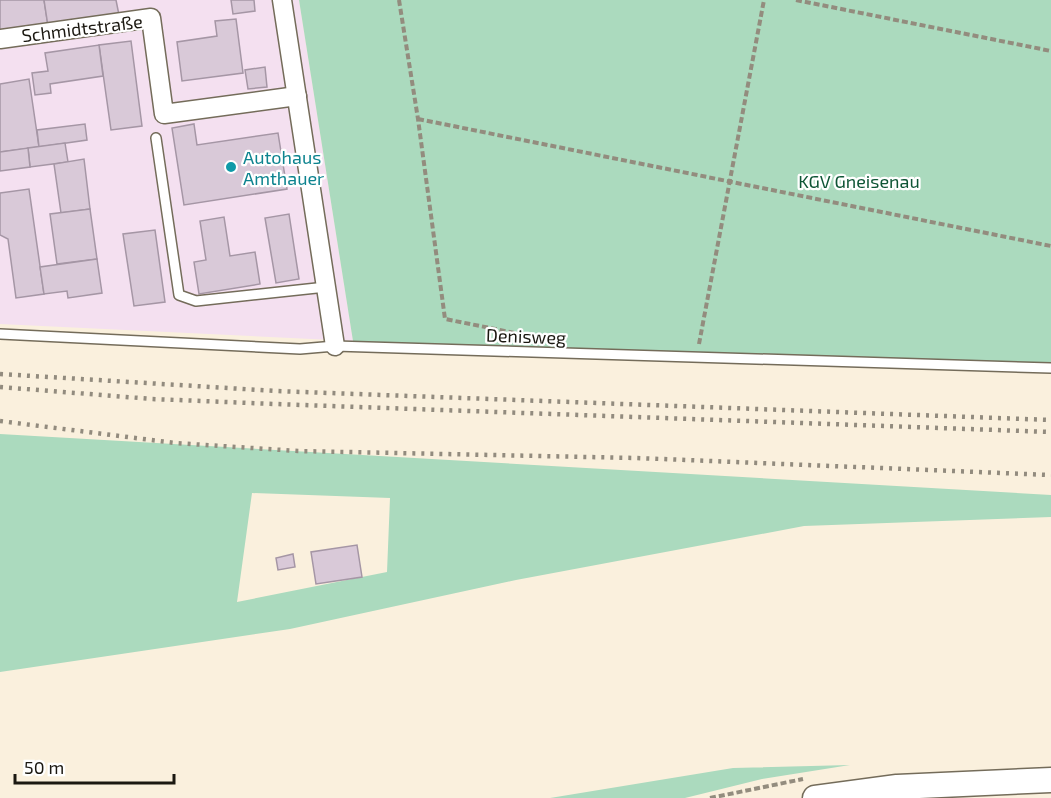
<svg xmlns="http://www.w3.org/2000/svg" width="1051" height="798" font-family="'Exo 2',sans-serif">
<rect width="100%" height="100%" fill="#faf0dd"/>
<!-- commercial -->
<path fill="#f4e0f0" d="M0,0H299L353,341L0,324Z"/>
<!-- green -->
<g fill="#abdabe" fill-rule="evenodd">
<path d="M299,0H1051V372L353,341Z"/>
<path d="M0,434L1051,495V517L804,526L516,580L290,629L0,672ZM252,493L390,498L387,572L237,602Z"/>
<path d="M850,765L762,779L685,798H550L733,768Z"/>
</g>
<!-- building -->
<g fill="#d9c9d8" stroke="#a596a5" stroke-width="1.5">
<path d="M0,0H44L48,26L0,33Z"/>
<path d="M44,0H116L119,15L48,26Z"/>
<path d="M231,0H254L255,11L233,14Z"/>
<path d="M236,19L243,73L182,81L177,42L217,36L215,21Z"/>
<path d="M131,41L142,126L111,130L99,45Z"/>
<path d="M99,45L103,76L50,84L51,93L35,95L32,73L48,71L45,53Z"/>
<path d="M265,67L267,87L248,89L245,70Z"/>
<path d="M29,79L39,147L0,152V84Z"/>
<path d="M85,124L87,140L39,147L37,130Z"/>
<path d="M194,124L197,145L278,133L287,189L184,205L172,128Z"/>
<path d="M65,143L68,162L30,167L28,148Z"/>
<path d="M28,148L30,167L0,171V152Z"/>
<path d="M84,159L90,209L61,213L54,164Z"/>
<path d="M29,189L44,294L16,298L8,239L0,235V193Z"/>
<path d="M90,209L97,259L57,264L50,214Z"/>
<path d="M289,214L299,279L276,283L265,218Z"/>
<path d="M224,217L230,256L255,252L260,284L199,294L194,262L206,260L200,221Z"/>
<path d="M155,230L165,302L134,306L123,234Z"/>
<path d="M97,259L102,293L68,298L67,291L44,294L40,267Z"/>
<path d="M357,545L362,577L316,584L311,552Z"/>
<path d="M293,554L295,567L278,570L276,558Z"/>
</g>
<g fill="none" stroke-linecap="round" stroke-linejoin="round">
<defs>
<g id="lane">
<path d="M156,138L179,295L196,301L326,287"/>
<path d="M0,334L300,349L335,346L1051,368"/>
</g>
<g id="street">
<path d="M282,0L335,346"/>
<path d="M0,39L151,18L164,114L297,96"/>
</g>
<path id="secondary" d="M815,798L897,787L1051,780"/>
</defs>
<!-- lane casing -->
<use href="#lane" stroke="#746c5a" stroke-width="12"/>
<!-- street casing -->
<use href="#street" stroke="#746c5a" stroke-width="21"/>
<!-- secondary casing -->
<use href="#secondary" stroke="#746c5a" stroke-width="27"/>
<!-- path -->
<g stroke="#938c7e" stroke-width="4" stroke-dasharray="6 3" stroke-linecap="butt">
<path d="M399,0L418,119L445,319L525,335"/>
<path d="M796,0L1051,51"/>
<path d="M418,119L1051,246"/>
<path d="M699,344L764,0"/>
<path d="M710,798L803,779"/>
</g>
<!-- lane -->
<use href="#lane" stroke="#fff" stroke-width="9"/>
<!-- street -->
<use href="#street" stroke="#fff" stroke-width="18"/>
<!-- secondary -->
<use href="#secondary" stroke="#fff" stroke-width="24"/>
<!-- rail -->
<g stroke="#928b7e" stroke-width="4.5" stroke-dasharray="3 6" stroke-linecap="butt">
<path d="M0,374L276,391L1051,420"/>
<path d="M0,387L152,399L275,404L1051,432"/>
<path d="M0,421L175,443L298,451L637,458L1051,475"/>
</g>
</g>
<!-- markers -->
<circle fill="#0f9aa8" stroke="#fff" stroke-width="2" cx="231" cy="167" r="6"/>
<g text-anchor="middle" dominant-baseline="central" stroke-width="4.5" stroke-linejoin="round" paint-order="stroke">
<!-- street labels -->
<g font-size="18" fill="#1b1811" stroke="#fff">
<text transform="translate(82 28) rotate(-7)">Schmidtstraße</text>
<text transform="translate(526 336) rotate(2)">Denisweg</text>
</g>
<!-- culture labels -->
<g font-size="18" fill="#0d838f" stroke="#fff" text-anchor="start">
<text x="243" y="157">Autohaus<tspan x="243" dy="21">Amthauer</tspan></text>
</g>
<!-- park labels -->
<g font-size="18" fill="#0e5535" stroke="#fff">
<text x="859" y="181">KGV Gneisenau</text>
</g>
</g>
<!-- scale -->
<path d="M15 774v9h159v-9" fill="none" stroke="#1b1811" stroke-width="3"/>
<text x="24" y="774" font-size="18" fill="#1b1811" stroke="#ffffff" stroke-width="4.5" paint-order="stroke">50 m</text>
</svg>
